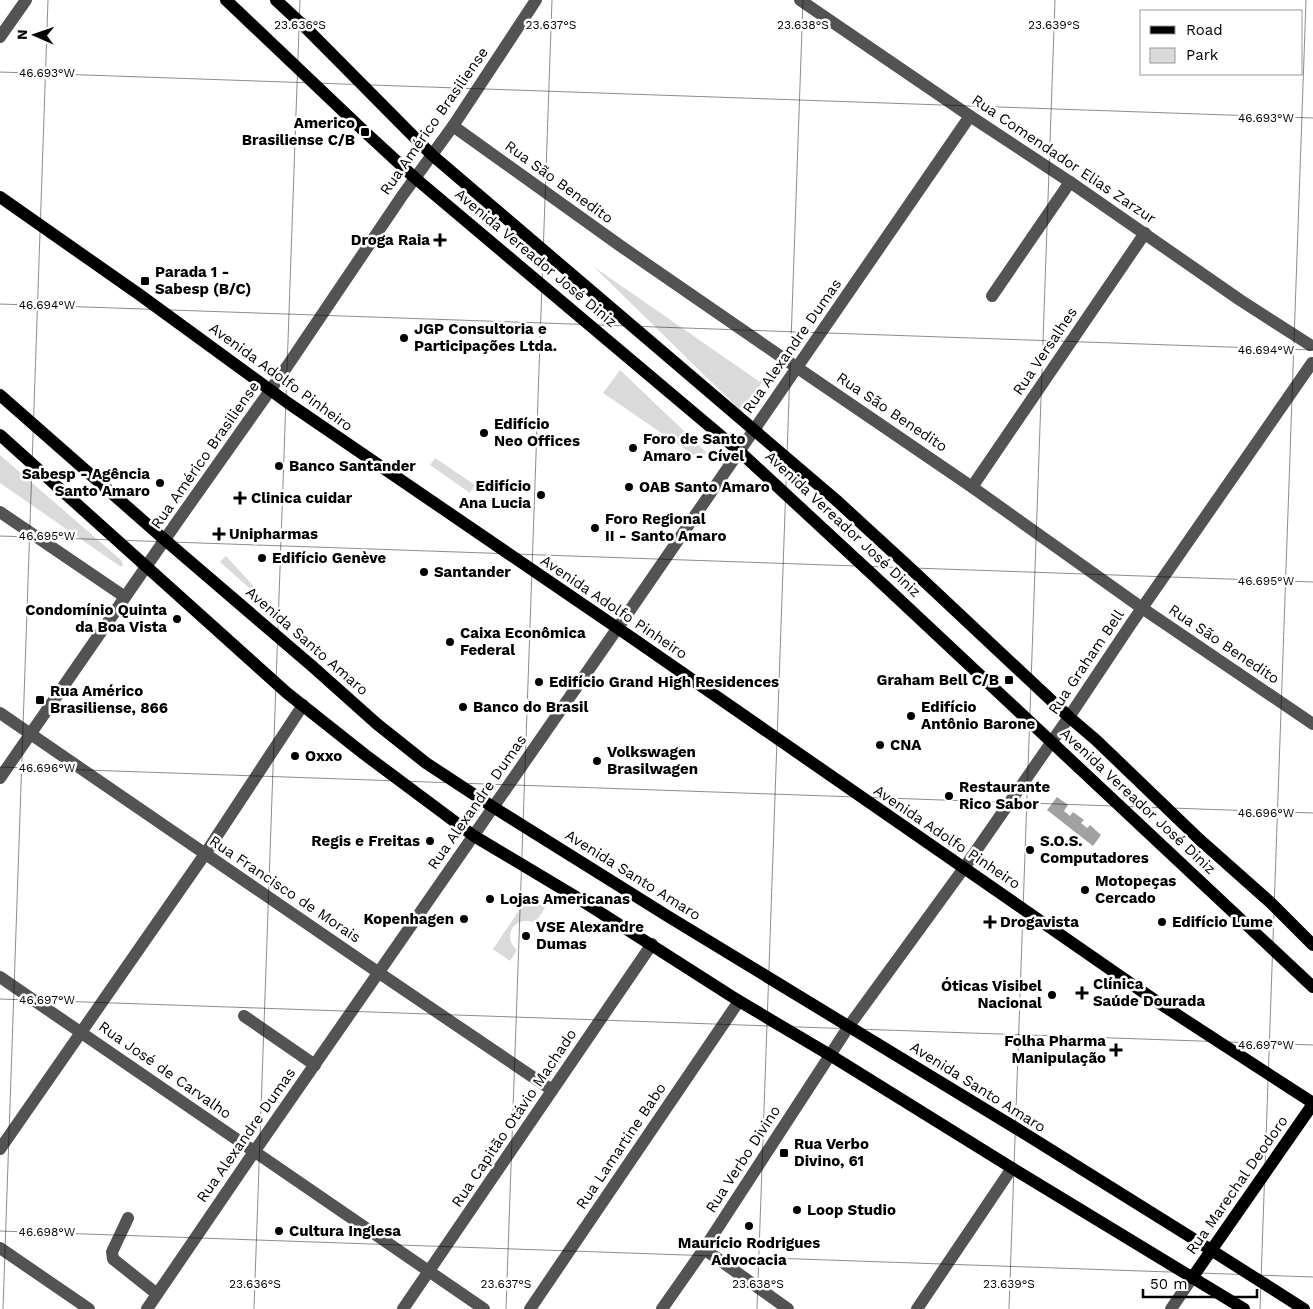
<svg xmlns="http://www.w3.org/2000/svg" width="1313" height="1309" font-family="'Work Sans',sans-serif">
<rect width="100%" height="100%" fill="#fff"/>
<!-- green -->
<g fill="#dadada">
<path d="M594,267L760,382L766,374L767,375L741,411Z"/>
<path d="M620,370L706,452L701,460L603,393Z"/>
<path d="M0,455L122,561L123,565L121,567L0,483Z"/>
<path d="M435,458L475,485L470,493L430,465Z"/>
<path d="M226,556L258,591L256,594L220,562Z"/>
<path d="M528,897L545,908L535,923C515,914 501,936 517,950L510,961L493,949Z"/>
</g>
<!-- water -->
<path fill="#a1a1a1" d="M1057,797L1068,805L1064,811L1070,816L1073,812L1084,820L1081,823L1087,828L1090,825L1101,835L1093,846L1047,810Z"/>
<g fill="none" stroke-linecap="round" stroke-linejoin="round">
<!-- minor -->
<g stroke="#535353" stroke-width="12">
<path d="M800,0L970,116L1070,182L1240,300L1310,345"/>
<path d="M0,37L26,0"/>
<path d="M453,126L622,247L783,358L972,487L1142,608L1313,724"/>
<path d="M992,296L1070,182"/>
<path d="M972,487L1145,233"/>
<path d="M0,512L125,597"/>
<path d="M0,713L363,962L552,1090"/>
<path d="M0,778L177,522L288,365L402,196L453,126L536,0"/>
<path d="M0,977L484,1309"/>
<path d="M244,1016L315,1065"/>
<path d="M0,1149L205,854L303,705"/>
<path d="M128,1218L112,1252L113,1259L157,1294"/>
<path d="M0,1248L89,1309"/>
<path d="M704,1249L788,1309"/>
<path d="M147,1309L254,1152L628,613L970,116"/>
<path d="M403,1309L652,944"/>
<path d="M530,1309L739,1001"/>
<path d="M662,1309L704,1249L849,1026L964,868L1069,717L1131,624L1312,363"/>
<path d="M917,1309L1012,1168"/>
<path d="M1171,1309L1192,1278"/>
</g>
<!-- major -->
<g stroke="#000" stroke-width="12">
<path d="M226,0L365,132L415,178L739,451L887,588L1313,987"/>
<path d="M276,0L307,29L432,155L836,500L909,567L1069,717L1096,740L1199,839L1271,903L1313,945"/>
<path d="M0,197L140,295L288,403L635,640L1156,1001L1313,1103"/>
<path d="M0,395L165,540L312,666L377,724L426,763L493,807L669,917L1014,1127L1189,1236L1304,1309"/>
<path d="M0,435L287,693L364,754L474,836L576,897L739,1001L830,1055L1012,1168L1244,1309"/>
<path d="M1192,1278L1313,1104"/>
</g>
</g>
<!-- ticks -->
<path fill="none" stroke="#000" stroke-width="1" stroke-opacity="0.45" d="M0,72L1313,118M0,304L1313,350M0,536L1313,582M0,767L1313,813M0,999L1313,1045M0,1231L1313,1277M3,1309L48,0M254,1309L300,0M506,1309L552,0M757,1309L803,0M1009,1309L1055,0M1260,1309L1306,0"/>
<!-- markers -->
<g fill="#000" stroke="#fff" stroke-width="2">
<rect x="360" y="127" width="10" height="10" rx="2.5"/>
<path d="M437.5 232.5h5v5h5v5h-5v5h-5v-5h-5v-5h5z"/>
<rect x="140" y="276" width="10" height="10" rx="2.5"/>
<circle cx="404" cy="338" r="5"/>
<circle cx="484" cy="433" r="5"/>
<circle cx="633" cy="448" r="5"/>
<circle cx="279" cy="466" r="5"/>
<circle cx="160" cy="483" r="5"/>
<circle cx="629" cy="487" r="5"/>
<circle cx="541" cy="495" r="5"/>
<path d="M237.5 490.5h5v5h5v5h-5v5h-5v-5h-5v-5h5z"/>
<circle cx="595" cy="528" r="5"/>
<path d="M216.5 526.5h5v5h5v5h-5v5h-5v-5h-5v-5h5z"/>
<circle cx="262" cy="558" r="5"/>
<circle cx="424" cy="572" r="5"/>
<circle cx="177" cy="619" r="5"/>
<circle cx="450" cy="642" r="5"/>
<rect x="1004" y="675" width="10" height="10" rx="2.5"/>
<circle cx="539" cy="682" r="5"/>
<rect x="35" y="695" width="10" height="10" rx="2.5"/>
<circle cx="463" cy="707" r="5"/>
<circle cx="911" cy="716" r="5"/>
<circle cx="880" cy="745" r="5"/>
<circle cx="295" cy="756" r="5"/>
<circle cx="597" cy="761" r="5"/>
<circle cx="949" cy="796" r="5"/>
<circle cx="430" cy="841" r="5"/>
<circle cx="1030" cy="850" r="5"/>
<circle cx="1085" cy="890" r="5"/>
<circle cx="490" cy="899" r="5"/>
<circle cx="464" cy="919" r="5"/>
<path d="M987.5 914.5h5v5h5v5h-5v5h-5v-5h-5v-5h5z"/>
<circle cx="1162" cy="922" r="5"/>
<circle cx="526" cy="936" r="5"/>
<path d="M1079.5 985.5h5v5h5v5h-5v5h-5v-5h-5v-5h5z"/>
<circle cx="1052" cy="995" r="5"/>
<path d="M1113.5 1042.5h5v5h5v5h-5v5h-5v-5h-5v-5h5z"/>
<rect x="779" y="1148" width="10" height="10" rx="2.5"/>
<circle cx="797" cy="1210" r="5"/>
<circle cx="749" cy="1226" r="5"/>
<circle cx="279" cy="1231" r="5"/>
</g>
<g text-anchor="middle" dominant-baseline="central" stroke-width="5" stroke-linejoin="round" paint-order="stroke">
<!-- street labels -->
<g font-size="15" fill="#000" stroke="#fff">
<text transform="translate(434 121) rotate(-55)">Rua Américo Brasiliense</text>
<text transform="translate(1064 159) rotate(34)">Rua Comendador Elias Zarzur</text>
<text transform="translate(559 182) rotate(36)">Rua São Benedito</text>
<text transform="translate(536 258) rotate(40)">Avenida Vereador José Diniz</text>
<text transform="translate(792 346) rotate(-55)">Rua Alexandre Dumas</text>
<text transform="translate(1045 351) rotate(-56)">Rua Versalhes</text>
<text transform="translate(281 377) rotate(36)">Avenida Adolfo Pinheiro</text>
<text transform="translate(892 412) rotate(34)">Rua São Benedito</text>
<text transform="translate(205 455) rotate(-55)">Rua Américo Brasiliense</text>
<text transform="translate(843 524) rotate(43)">Avenida Vereador José Diniz</text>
<text transform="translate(614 607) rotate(34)">Avenida Adolfo Pinheiro</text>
<text transform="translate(307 641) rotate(41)">Avenida Santo Amaro</text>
<text transform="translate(1224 644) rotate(34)">Rua São Benedito</text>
<text transform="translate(1086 662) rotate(-56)">Rua Graham Bell</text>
<text transform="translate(1138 801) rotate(43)">Avenida Vereador José Diniz</text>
<text transform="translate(477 802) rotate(-55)">Rua Alexandre Dumas</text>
<text transform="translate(947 837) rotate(34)">Avenida Adolfo Pinheiro</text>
<text transform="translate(633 875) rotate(32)">Avenida Santo Amaro</text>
<text transform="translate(285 889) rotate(34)">Rua Francisco de Morais</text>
<text transform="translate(165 1070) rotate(35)">Rua José de Carvalho</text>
<text transform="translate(978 1087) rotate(32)">Avenida Santo Amaro</text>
<text transform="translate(514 1118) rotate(-56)">Rua Capitão Otávio Machado</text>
<text transform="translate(246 1135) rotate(-55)">Rua Alexandre Dumas</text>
<text transform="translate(621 1146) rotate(-56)">Rua Lamartine Babo</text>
<text transform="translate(743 1159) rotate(-57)">Rua Verbo Divino</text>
<text transform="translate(1237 1185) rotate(-55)">Rua Marechal Deodoro</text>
</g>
<!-- poi labels -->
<g font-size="15" font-weight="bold" fill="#000" stroke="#fff" text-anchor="start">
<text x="355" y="123" text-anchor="end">Americo<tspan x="355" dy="17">Brasiliense C/B</tspan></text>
<text x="430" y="240" text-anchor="end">Droga Raia</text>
<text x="155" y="272">Parada 1 -<tspan x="155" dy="17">Sabesp (B/C)</tspan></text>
<text x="414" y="329">JGP Consultoria e<tspan x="414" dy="17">Participações Ltda.</tspan></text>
<text x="494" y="424">Edifício<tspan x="494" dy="17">Neo Offices</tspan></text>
<text x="643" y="439">Foro de Santo<tspan x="643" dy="17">Amaro - Cível</tspan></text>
<text x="289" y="466">Banco Santander</text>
<text x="150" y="474" text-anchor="end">Sabesp - Agência<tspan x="150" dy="17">Santo Amaro</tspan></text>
<text x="531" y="486" text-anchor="end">Edifício<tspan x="531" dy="17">Ana Lucia</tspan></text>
<text x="639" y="487">OAB Santo Amaro</text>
<text x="251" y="498">Clinica cuidar</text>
<text x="605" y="519">Foro Regional<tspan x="605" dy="17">II - Santo Amaro</tspan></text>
<text x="229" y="534">Unipharmas</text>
<text x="272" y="558">Edifício Genève</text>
<text x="434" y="572">Santander</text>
<text x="167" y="610" text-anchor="end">Condomínio Quinta<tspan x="167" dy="17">da Boa Vista</tspan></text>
<text x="460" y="633">Caixa Econômica<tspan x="460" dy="17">Federal</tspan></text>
<text x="999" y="680" text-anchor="end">Graham Bell C/B</text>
<text x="549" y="682">Edifício Grand High Residences</text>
<text x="50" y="691">Rua Américo<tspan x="50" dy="17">Brasiliense, 866</tspan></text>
<text x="473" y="707">Banco do Brasil</text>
<text x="921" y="707">Edifício<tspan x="921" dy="17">Antônio Barone</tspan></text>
<text x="890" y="745">CNA</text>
<text x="607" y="752">Volkswagen<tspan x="607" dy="17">Brasilwagen</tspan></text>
<text x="305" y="756">Oxxo</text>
<text x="959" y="787">Restaurante<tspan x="959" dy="17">Rico Sabor</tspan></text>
<text x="420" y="841" text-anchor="end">Regis e Freitas</text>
<text x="1040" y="841">S.O.S.<tspan x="1040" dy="17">Computadores</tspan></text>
<text x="1095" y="881">Motopeças<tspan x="1095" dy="17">Cercado</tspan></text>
<text x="500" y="899">Lojas Americanas</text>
<text x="454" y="919" text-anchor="end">Kopenhagen</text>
<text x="1000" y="922">Drogavista</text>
<text x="1172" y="922">Edifício Lume</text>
<text x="536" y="927">VSE Alexandre<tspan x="536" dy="17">Dumas</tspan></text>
<text x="1093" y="984">Clínica<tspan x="1093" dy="17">Saúde Dourada</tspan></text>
<text x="1042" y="986" text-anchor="end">Óticas Visibel<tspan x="1042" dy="17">Nacional</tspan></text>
<text x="1106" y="1041" text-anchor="end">Folha Pharma<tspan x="1106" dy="17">Manipulação</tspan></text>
<text x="794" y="1144">Rua Verbo<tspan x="794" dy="17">Divino, 61</tspan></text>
<text x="807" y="1210">Loop Studio</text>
<text x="289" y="1231">Cultura Inglesa</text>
<text x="749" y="1243" text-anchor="middle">Maurício Rodrigues<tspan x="749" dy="17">Advocacia</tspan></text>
</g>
</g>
<g font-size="12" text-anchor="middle" fill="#000" stroke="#fff" stroke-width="5" stroke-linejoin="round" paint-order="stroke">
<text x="300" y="29">23.636°S</text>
<text x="551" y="29">23.637°S</text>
<text x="803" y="29">23.638°S</text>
<text x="1054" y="29">23.639°S</text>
<text x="47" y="77">46.693°W</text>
<text x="1266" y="122">46.693°W</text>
<text x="47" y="309">46.694°W</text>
<text x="1266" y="354">46.694°W</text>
<text x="47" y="540">46.695°W</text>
<text x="1266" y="585">46.695°W</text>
<text x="47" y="772">46.696°W</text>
<text x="1266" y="817">46.696°W</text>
<text x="47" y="1004">46.697°W</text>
<text x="1266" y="1049">46.697°W</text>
<text x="47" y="1236">46.698°W</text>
<text x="255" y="1288">23.636°S</text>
<text x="506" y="1288">23.637°S</text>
<text x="758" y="1288">23.638°S</text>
<text x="1009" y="1288">23.639°S</text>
</g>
<!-- legend -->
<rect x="1140" y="10" width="162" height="65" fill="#ffffff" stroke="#999999"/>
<rect x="1150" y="26" width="25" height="8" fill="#000000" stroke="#999999"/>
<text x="1186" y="35" font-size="15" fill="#000000">Road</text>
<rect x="1150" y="48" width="25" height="15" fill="#dadada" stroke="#999999"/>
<text x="1186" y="60" font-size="15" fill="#000000">Park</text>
<!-- north arrow -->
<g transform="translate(35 35) rotate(272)" stroke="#ffffff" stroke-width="4" paint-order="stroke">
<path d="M0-4L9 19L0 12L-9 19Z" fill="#000000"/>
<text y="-8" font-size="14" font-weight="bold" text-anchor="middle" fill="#000000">N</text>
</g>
<!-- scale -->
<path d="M1143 1289v8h114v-8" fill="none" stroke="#000000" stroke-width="2.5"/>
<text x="1150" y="1289" font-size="15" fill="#000000" stroke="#ffffff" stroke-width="4" paint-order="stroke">50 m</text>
</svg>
